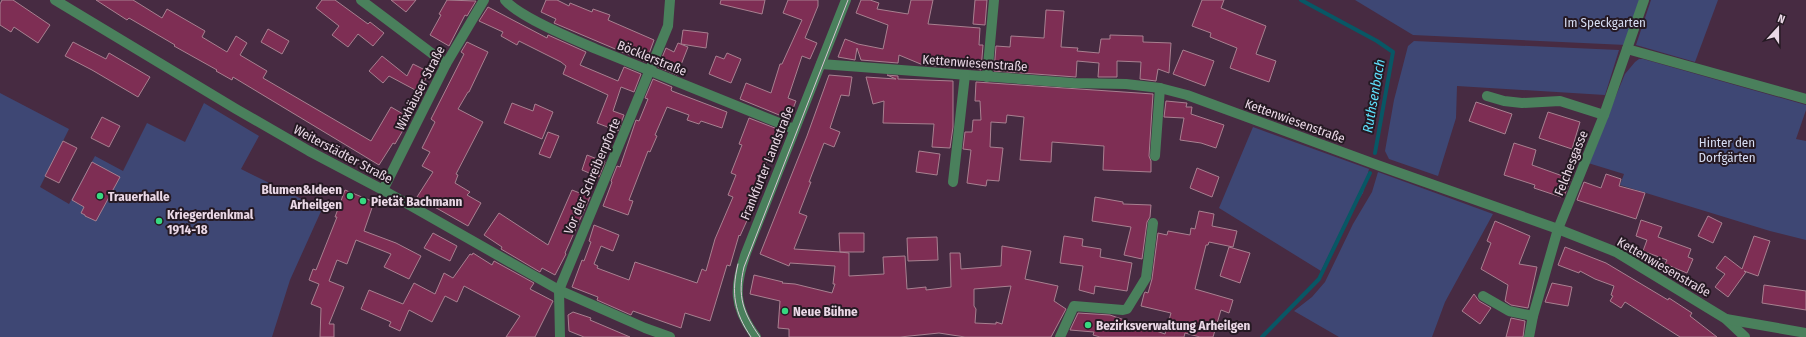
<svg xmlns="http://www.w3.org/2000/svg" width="1806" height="337" font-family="'Fira Sans Condensed',sans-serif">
<rect width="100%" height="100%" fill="#472b42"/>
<!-- green -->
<g fill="#3e4774">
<path d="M1355,0H1640L1626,45L1413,35Z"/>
<path d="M1651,0H1718L1695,62L1636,45Z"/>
<path d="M1414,41L1619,50L1605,95L1457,86L1456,118L1438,176L1389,159L1385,151L1394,100L1408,46Z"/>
<path d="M1639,59H1643L1806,105V110L1796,139L1806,141V240L1770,231L1620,185L1624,174L1588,163L1625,74L1635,62Z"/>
<path d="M0,93L69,129L40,187L69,204L95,156L123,171L147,123L185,142L204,103L259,136L241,169L322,209L290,280L272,337H0Z"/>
<path d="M1253,127L1369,169L1363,193L1347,218L1321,271L1219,208Z"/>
<path d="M1378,172L1493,214L1445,302L1432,337H1339L1294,311L1312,297L1325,282L1353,224L1372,192Z"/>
</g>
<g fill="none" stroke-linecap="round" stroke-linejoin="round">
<!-- stream -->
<g stroke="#085765" stroke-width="4">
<path d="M1301,0L1377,41L1393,52L1375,153"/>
<path d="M1262,337L1319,279L1370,173"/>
</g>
</g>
<!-- building -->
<g fill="#7e2e54" stroke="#a88090" fill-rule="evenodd">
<path d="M2,0H13L50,25L38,43L14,27L11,32L0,25V4Z"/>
<path d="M96,0H133L162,18L167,9L205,31L202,37L227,52L236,36L247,43L240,55L267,71L263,78L371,141L391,107L410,118L395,144L393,143L379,165L233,77L232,80L216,71L217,70L174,46L175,45L129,18L127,20Z"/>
<path d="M322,0H335L368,24L370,22L384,33L373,46L358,34L348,47L332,35L339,26L316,8Z"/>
<path d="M391,0H416L406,12Z"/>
<path d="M447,0L476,1L467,16L465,15L449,46L430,35L441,15L439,14Z"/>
<path d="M546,0H557L569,6L570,3L592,12L593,9L610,15L608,20L654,40L646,62L554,23L556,19L541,12Z"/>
<path d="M721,0H765L762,14L720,4Z"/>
<path d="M788,0H818V6L805,38L817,43L810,59L802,56L788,98L796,101L789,119L740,99L746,83L771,93L780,64H782L802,20L783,13Z"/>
<path d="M861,0H870L879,3L877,9L908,14L911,0H933L928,24L980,28L979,45H983L981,70L977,69V67L953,65V67L923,65L899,55L898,63L861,60L857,48L855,60L838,57L845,39L858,44L883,49L888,25L856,13Z"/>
<path d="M975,0H987L985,25L973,24Z"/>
<path d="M1202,0H1224L1221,8L1266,26L1256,54L1276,61L1269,82L1230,68L1237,48L1210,37L1211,33L1192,26Z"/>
<path d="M488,7L547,38L548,35L586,52L580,65L618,81L624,67L641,74L634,92L621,87L613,111L624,115L618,131L597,123L608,95L563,74L566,66L561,62L519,41L517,45L501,36L503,32L479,21Z"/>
<path d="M1046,10L1064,11L1061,47L1078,48L1077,51L1099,53L1101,39H1110V35L1143,36V42L1171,43L1169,73L1158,69L1156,81L1140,79L1141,62L1117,61V77H1098L1099,63L1077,61L1076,77L994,71L996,46L1010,47L1011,36L1044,38Z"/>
<path d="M268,29L289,41L282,54L261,42Z"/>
<path d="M683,30L708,33L706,48L681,44Z"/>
<path d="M73,42L106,59L109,53L150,77L138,97L92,70L65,56Z"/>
<path d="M467,42L488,52L469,92H468L458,109L483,122L456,174L458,175L455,183L470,192L467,195L481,203L468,226L417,197L433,172L422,166L430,152L422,148L435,122L431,119L464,54L461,52Z"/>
<path d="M678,43L688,47L677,75L658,67L666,48L674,52Z"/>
<path d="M1183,50L1214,61L1205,86L1173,74Z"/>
<path d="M727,53L741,59L731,83L709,74L716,56L724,59Z"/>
<path d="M382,56L407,76L413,64L429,72L419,92L389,76L383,83L369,71Z"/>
<path d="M829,75L852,77L849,96L841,95L830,128L840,132L834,147L824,143L809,182H811L799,213L807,216L794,249L840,252L839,233H864V252H840L849,253V276L884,274L883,257L905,256L907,289L926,287V290L951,287L950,253H960L961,269L1001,266L1002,246L1031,251L1025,279L1058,286L1054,301L1066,309L1051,337H965L939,333L900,337H789V329L778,328L780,301L750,294L754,275L783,282L782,283L795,284L832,293L835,284H833L835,266L790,263L789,266L760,254L807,136ZM1011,286L1002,324L996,322V324L975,323L976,309L974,306V289Z"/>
<path d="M887,75L898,76V79L953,81V127L950,148L932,147L934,124L883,123L884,101L873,104L866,77L896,79Z"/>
<path d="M653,79L672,87L671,90L672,91L727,112L722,128L701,121L699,124L687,120L689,115L667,107L655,135L657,136L650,152L648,151L629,200L633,201L628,215L603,206L612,182L611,181L617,166L620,167L636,120L639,121L648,99L645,98Z"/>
<path d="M976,82L1153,94L1149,156L1151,161V172L1103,170L1104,146L1052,142L1051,162L1020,160L1024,117L1007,115L1006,123L991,122L990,147L1003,148L999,181L987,180L986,186L967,183L971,150L963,149L965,132H972L973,120H981L980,101H975Z"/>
<path d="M1166,101L1187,103L1186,107H1192L1191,114L1224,125L1216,148L1201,143L1180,140L1184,118L1164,117Z"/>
<path d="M1476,102L1512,114L1505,134L1469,121Z"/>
<path d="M512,103L533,111L535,104L553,112L542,139L504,123Z"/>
<path d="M1548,112L1580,122L1572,149L1539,138Z"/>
<path d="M102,117L120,126L109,147L91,138Z"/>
<path d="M749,118L780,130L756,188L746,215L749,216L740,236L739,235L730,266L727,265L710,321L685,313L681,328L633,311L631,315L597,300L598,297L572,287L582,260L584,261L591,242L589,241L594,225L619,235L613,251L601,246L594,264L598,266L597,268L629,280L635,262L697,283L702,269L706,271L715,239L733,197L728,195L736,175L731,173L742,145L739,144Z"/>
<path d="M548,132L559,136L550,158L539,154Z"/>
<path d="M63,141L77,148L59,183L45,176Z"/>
<path d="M1514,143L1536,150L1532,165L1571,179L1564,196L1562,195L1561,197L1534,188L1535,185L1504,175Z"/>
<path d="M919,151L940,154L937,175L916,172Z"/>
<path d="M587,155L605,162L599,177L582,170Z"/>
<path d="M92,162L120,177L96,221L85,216V215L81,213L84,207L72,200Z"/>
<path d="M1197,168L1219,177L1212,197L1190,188Z"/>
<path d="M1606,174L1621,179L1619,186L1645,193L1636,219L1577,200L1584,182L1601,188Z"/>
<path d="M345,190L374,202L364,231L396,243L421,256L409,279L384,267L391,254L356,240L347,264L337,260L329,281L344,287L329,324H334V337H320L321,308L311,304L319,284L309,280L313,269L316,270L337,217H335Z"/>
<path d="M572,190L590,197L565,253L566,254L555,275L542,268L540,272L501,249L502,247L484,235L499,213L548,245Z"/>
<path d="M1095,197L1123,202V204L1151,205L1150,217L1147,222L1142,259L1124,255L1131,227L1092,221Z"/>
<path d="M1199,211L1214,214L1212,226L1237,231L1233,247L1209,242L1208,245H1206L1195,289L1233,300L1229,313L1221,310L1213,337H1200L1185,333L1184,337H1100L1093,335L1094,332L1070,330L1078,313L1110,315L1165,334L1171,313L1141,306L1144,294L1145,292L1148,293L1152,279L1158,233L1167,235L1168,231L1190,235L1191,228L1195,229Z"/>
<path d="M1708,216L1722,223L1713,243L1698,236Z"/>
<path d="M1641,220L1662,227L1658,237L1691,249L1688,257L1693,259L1687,273L1665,264L1667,260L1643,251L1647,240L1636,236Z"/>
<path d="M1495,221L1530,236L1519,264L1537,267L1528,308L1511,305L1505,301L1508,285L1481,269L1491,243L1487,241Z"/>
<path d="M433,233L457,246L450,261L424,248Z"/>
<path d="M1064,236L1083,239L1082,246L1101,249L1100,257L1132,263L1127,291L1095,286L1094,294L1079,290L1083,266L1060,263Z"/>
<path d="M1754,236L1770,241L1758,276L1744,271L1746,272L1728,297L1715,287L1725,274L1716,268L1725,256L1742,269Z"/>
<path d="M937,237L938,260L908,261L907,238Z"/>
<path d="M1229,247L1250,253L1240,283L1220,276Z"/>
<path d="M1565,247L1606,263L1668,300L1669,298L1692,313L1690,316L1717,337H1680L1625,302L1621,308L1610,301L1613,296L1611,295L1614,286L1595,279L1580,271L1579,273L1558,265Z"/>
<path d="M473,253L492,265L494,261L534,283L530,289L553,301L535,337H506L520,316L464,286L457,302L445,296L432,322L409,310L400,331L389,326L391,322L361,309L369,290L403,304L414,283L435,294L444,273L453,278L470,254L472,255Z"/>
<path d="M1552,283L1572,287L1568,306L1545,302Z"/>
<path d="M1764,285L1806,291V310L1762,303Z"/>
<path d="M1474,294L1479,301L1491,308L1480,324L1462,311Z"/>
<path d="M573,312L591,318L590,320L630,337H584L569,331L568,315Z"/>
<path d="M1511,318L1525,321L1523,337H1506Z"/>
</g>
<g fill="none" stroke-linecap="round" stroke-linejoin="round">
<!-- minor -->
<g stroke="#4a805c" stroke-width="10">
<path d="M55,0L236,109L309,151L383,190L559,290L645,328L670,337"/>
<path d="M361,0L446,64"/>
<path d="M505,0C519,17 575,40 596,49C662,76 728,103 794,129"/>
<path d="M1627,49L1806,99"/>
<path d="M821,64L1073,83L1126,84L1160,88L1187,95L1380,166L1558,229L1616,252L1726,319L1745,337"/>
<path d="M987,77L994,0"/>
<path d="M1487,96L1504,101L1522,103L1560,101L1604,115"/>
<path d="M1155,156L1160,88"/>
<path d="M953,182L965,75"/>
<path d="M383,190L446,64L484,0"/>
<path d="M1483,296L1509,311L1533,316"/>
<path d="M1726,319L1806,333"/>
<path d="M560,337L559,290L668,26L670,0"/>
<path d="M756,337C733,306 734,287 746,253L846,0"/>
<path d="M1060,337L1074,306L1123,310L1127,309L1146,278L1153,223"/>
<path d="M1529,337L1533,316L1558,229L1604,115L1644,0"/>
</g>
<!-- tram -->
<g stroke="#d8c5d4" stroke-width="1">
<path d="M738,264C731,293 734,312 751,337"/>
<path d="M760,337C743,313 737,296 744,267L848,0"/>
</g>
</g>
<!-- markers -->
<g fill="#37d880" stroke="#251923" stroke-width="1.5">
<circle cx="100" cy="196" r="4"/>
<circle cx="350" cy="196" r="4"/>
<circle cx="363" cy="201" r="4"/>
<circle cx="159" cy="221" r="4"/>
<circle cx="785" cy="311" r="4"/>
<circle cx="1088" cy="325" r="4"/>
</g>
<g text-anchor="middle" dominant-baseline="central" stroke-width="4" stroke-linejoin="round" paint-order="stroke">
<!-- park labels -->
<g font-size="13" fill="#d6dcf1" stroke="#251923">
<text x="1605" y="22">Im Speckgarten</text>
<text x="1727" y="142">Hinter den<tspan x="1727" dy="15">Dorfgärten</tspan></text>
</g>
<!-- street labels -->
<g font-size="13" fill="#ead8e6" stroke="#251923">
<text transform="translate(652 58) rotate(22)">Böcklerstraße</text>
<text transform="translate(975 63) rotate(4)">Kettenwiesenstraße</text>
<text transform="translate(420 88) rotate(-63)">Wixhäuser Straße</text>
<text transform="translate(1295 121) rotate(20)">Kettenwiesenstraße</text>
<text transform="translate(343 154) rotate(28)">Weiterstädter Straße</text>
<text transform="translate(767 163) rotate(-68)">Frankfurter Landstraße</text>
<text transform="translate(1571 163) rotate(-68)">Felchesgasse</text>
<text transform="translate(592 176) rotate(-67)">Vor der Schreiberpforte</text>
<text transform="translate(1664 267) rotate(30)">Kettenwiesenstraße</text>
</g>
<!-- poi labels -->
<g font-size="13" font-weight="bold" fill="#ead8e6" stroke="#251923" text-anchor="start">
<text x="342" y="189" text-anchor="end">Blumen&amp;Ideen<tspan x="342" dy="15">Arheilgen</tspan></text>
<text x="108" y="196">Trauerhalle</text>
<text x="371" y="201">Pietät Bachmann</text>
<text x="167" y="214">Kriegerdenkmal<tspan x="167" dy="15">1914-18</tspan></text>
<text x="793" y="311">Neue Bühne</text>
<text x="1096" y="325">Bezirksverwaltung Arheilgen</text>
</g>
<!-- water labels -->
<g font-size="14" font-style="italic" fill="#5ee0fc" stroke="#251923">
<text transform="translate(1374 96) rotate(-80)">Ruthsenbach</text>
</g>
</g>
<!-- north arrow -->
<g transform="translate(1778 28) rotate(21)" stroke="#251923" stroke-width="3" paint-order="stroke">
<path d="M0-3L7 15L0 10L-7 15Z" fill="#ead8e6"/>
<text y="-6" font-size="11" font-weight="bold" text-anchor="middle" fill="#ead8e6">N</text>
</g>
</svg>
